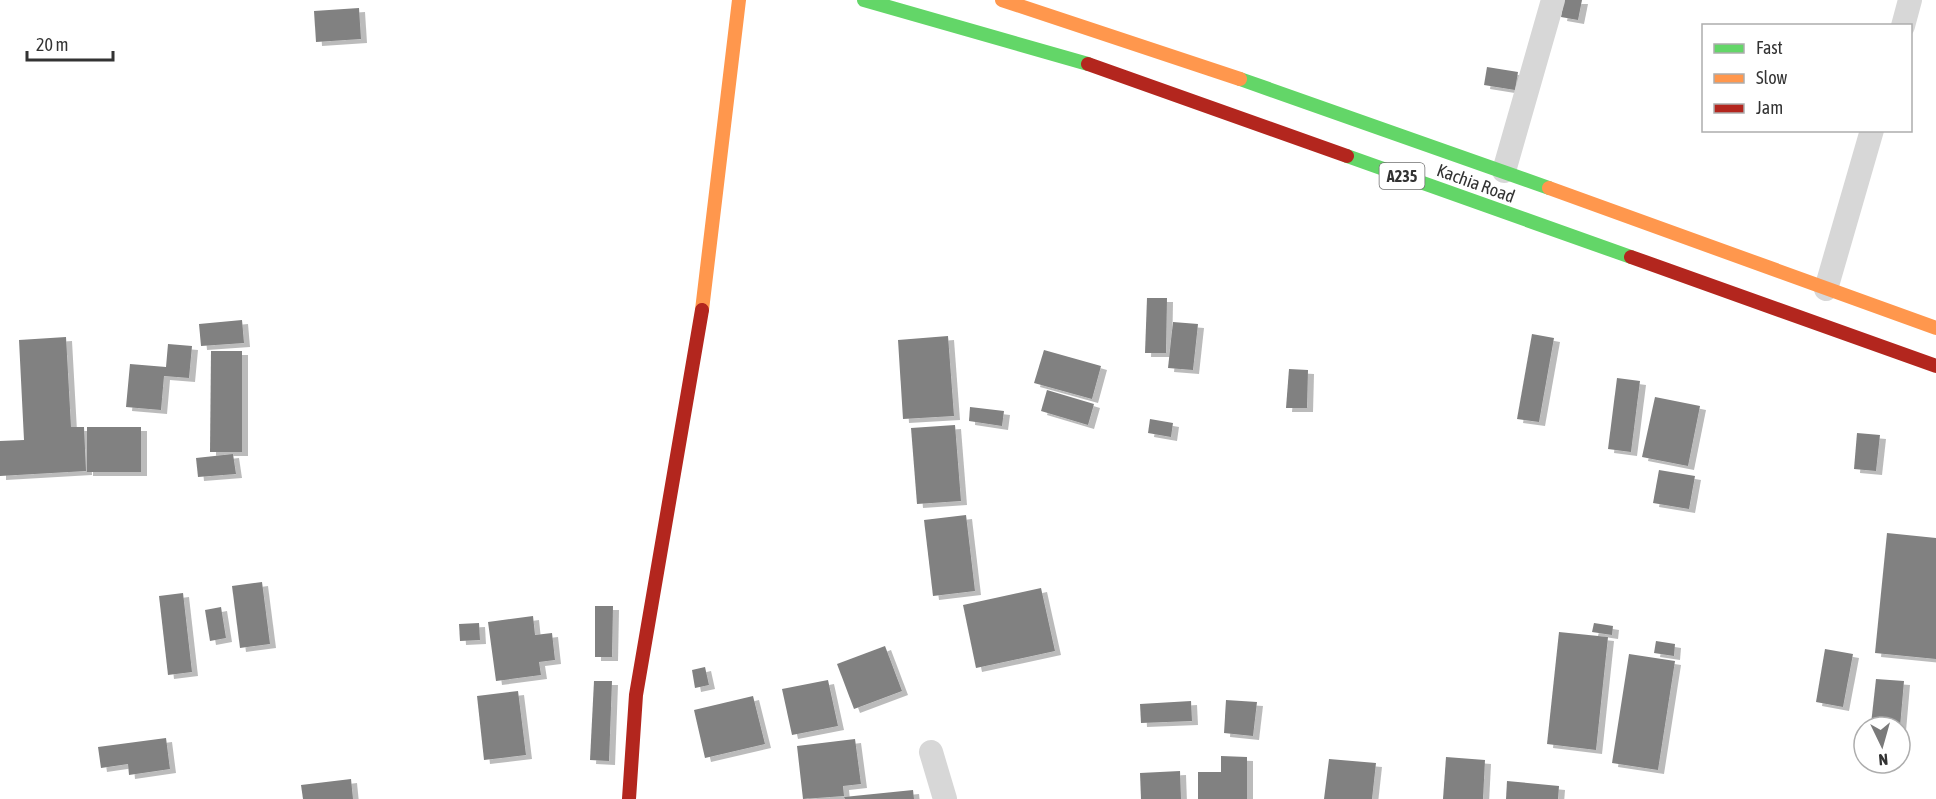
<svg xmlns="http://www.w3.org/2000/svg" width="1936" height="799" font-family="'Asap Condensed',sans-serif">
<defs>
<filter id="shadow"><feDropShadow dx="6" dy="4" stdDeviation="0" flood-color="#0004"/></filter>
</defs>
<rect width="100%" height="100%" fill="#fff"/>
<!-- building -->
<g fill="#818181" filter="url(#shadow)">
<path d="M1564,0H1582L1578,20L1561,17Z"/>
<path d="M359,8L361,39L316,42L314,11Z"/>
<path d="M1487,67L1518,72L1515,90L1484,85Z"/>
<path d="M1147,298H1167L1166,353H1145Z"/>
<path d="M242,320L244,343L201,346L199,324Z"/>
<path d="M1173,322L1198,324L1193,370L1168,368Z"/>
<path d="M1532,334L1554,338L1539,422L1517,419Z"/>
<path d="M948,336L954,416L903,419L898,340Z"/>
<path d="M66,337L71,427H84L86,471L0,476V441L24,440L19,340Z"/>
<path d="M168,344L192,346L189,378L164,376L161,410L126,407L130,364L166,367Z"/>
<path d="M1044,350L1101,366L1092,399L1034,383Z"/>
<path d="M211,351H242V452H210Z"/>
<path d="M1289,369L1308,370L1307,408H1286Z"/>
<path d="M1617,378L1640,381L1631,452L1608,449Z"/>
<path d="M1047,390L1094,404L1088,425L1041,411Z"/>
<path d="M1655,397L1700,406L1688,466L1642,457Z"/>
<path d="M970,407L1004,411L1002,426L969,421Z"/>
<path d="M1150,419L1173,423L1171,437L1148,433Z"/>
<path d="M955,425L961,501L917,504L911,428Z"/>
<rect x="87" y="427" width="54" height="45"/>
<path d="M1857,433L1880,435L1876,471L1854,469Z"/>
<path d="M233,454L236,474L198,477L196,458Z"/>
<path d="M1659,470L1695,476L1689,509L1653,503Z"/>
<path d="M966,515L975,591L933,596L924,520Z"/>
<path d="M1887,533L1936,538V659L1875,653Z"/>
<path d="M262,582L270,644L240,648L232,586Z"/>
<path d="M1041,588L1055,651L976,668L963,605Z"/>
<path d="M183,593L192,672L168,675L159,596Z"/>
<path d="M595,606H613L612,657H595Z"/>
<path d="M221,607L226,638L210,641L205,610Z"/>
<path d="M533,616L535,635L552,633L555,660L539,662L541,675L496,681L488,622Z"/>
<path d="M479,623L480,640L460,641L459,624Z"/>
<path d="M1594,623L1613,626L1612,635L1592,632Z"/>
<path d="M1559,632L1608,637L1596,750L1547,744Z"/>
<path d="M1656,641L1675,644L1674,656L1654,653Z"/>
<path d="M885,646L902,691L854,709L837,664Z"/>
<path d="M1825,649L1853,654L1843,707L1816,702Z"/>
<path d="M1629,654L1675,661L1658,770L1612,763Z"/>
<path d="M705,667L709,685L695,688L692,670Z"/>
<path d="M1876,679L1904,681L1900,727L1871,724Z"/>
<path d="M828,680L838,726L792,735L782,689Z"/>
<path d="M594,681H612L609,761L590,760Z"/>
<path d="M518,691L526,755L484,760L477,696Z"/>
<path d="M753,696L765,744L705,758L694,710Z"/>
<path d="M1226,700L1257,702L1253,736L1224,733Z"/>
<path d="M1191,701L1192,721L1141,723L1140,704Z"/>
<path d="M166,738L170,769L129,775L128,764L101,768L98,747Z"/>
<path d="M855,739L861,784L843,786L844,796L803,799L797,746Z"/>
<path d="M1221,756L1247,757V799H1198V772H1221Z"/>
<path d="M1446,757L1485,760L1483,799H1443Z"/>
<path d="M1329,759L1376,763L1372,799H1324Z"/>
<path d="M1180,771L1181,799H1141L1140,773Z"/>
<path d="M351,779L353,799H303L301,785Z"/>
<path d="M1507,781L1559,786L1558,799H1506Z"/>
<path d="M913,790L914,799H845L844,797Z"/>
</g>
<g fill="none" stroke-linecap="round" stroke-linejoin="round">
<!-- street -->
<g stroke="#d7d7d7" stroke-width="24">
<path d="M1903,26L1910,0"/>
<path d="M1504,171L1553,0"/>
<path d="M1826,289L1872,130"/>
<path d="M931,752L945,799"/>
</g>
<!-- fast -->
<g stroke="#63d668" stroke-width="14">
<path d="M864,0L1088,64"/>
<path d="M1240,79L1549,188"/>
<path d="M1347,156L1631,257"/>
</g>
<!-- slow -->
<g stroke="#ff974d" stroke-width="14">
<path d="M1002,0L1240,79"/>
<path d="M1549,188L1936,328"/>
<path d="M702,310L739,0"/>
</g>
<!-- jam -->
<g stroke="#b3261e" stroke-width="14">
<path d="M1088,64L1347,156"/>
<path d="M1631,257L1936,366"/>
<path d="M629,799L636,695L702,310"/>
</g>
</g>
<g text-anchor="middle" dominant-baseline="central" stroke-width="6" stroke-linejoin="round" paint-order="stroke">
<!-- shield labels -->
<rect fill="#fff" stroke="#707070" stroke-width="1.5" x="1379.5" y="163" width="45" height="26" rx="4.5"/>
<g font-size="16" font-weight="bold" fill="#333">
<text x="1402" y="176">A235</text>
</g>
<!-- street labels -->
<g font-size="18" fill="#333" stroke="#fff">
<text transform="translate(1476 183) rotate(20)">Kachia Road</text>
</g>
</g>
<!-- legend -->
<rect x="1702" y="24" width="210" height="108" fill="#ffffff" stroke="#adadad" stroke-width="1.5"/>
<rect x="1714" y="44" width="30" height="9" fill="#63d668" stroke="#adadad" stroke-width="1.5"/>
<text x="1756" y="54" font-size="18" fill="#333333">Fast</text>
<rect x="1714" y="74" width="30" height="9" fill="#ff974d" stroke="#adadad" stroke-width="1.5"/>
<text x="1756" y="84" font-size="18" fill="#333333">Slow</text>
<rect x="1714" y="104" width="30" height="9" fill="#b3261e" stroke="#adadad" stroke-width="1.5"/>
<text x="1756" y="114" font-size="18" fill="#333333">Jam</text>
<!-- north arrow -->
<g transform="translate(1882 745) rotate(175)"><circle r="28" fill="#ffffff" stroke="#adadad" stroke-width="1.5"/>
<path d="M0-4.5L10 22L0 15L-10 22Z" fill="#7a7a7a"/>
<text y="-9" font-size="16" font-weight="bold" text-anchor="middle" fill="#333333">N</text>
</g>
<!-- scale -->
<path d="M27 51v9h86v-9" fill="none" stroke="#333333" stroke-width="3"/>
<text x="36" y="51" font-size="18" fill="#333333" stroke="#ffffff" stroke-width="4.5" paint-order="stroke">20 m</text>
</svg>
